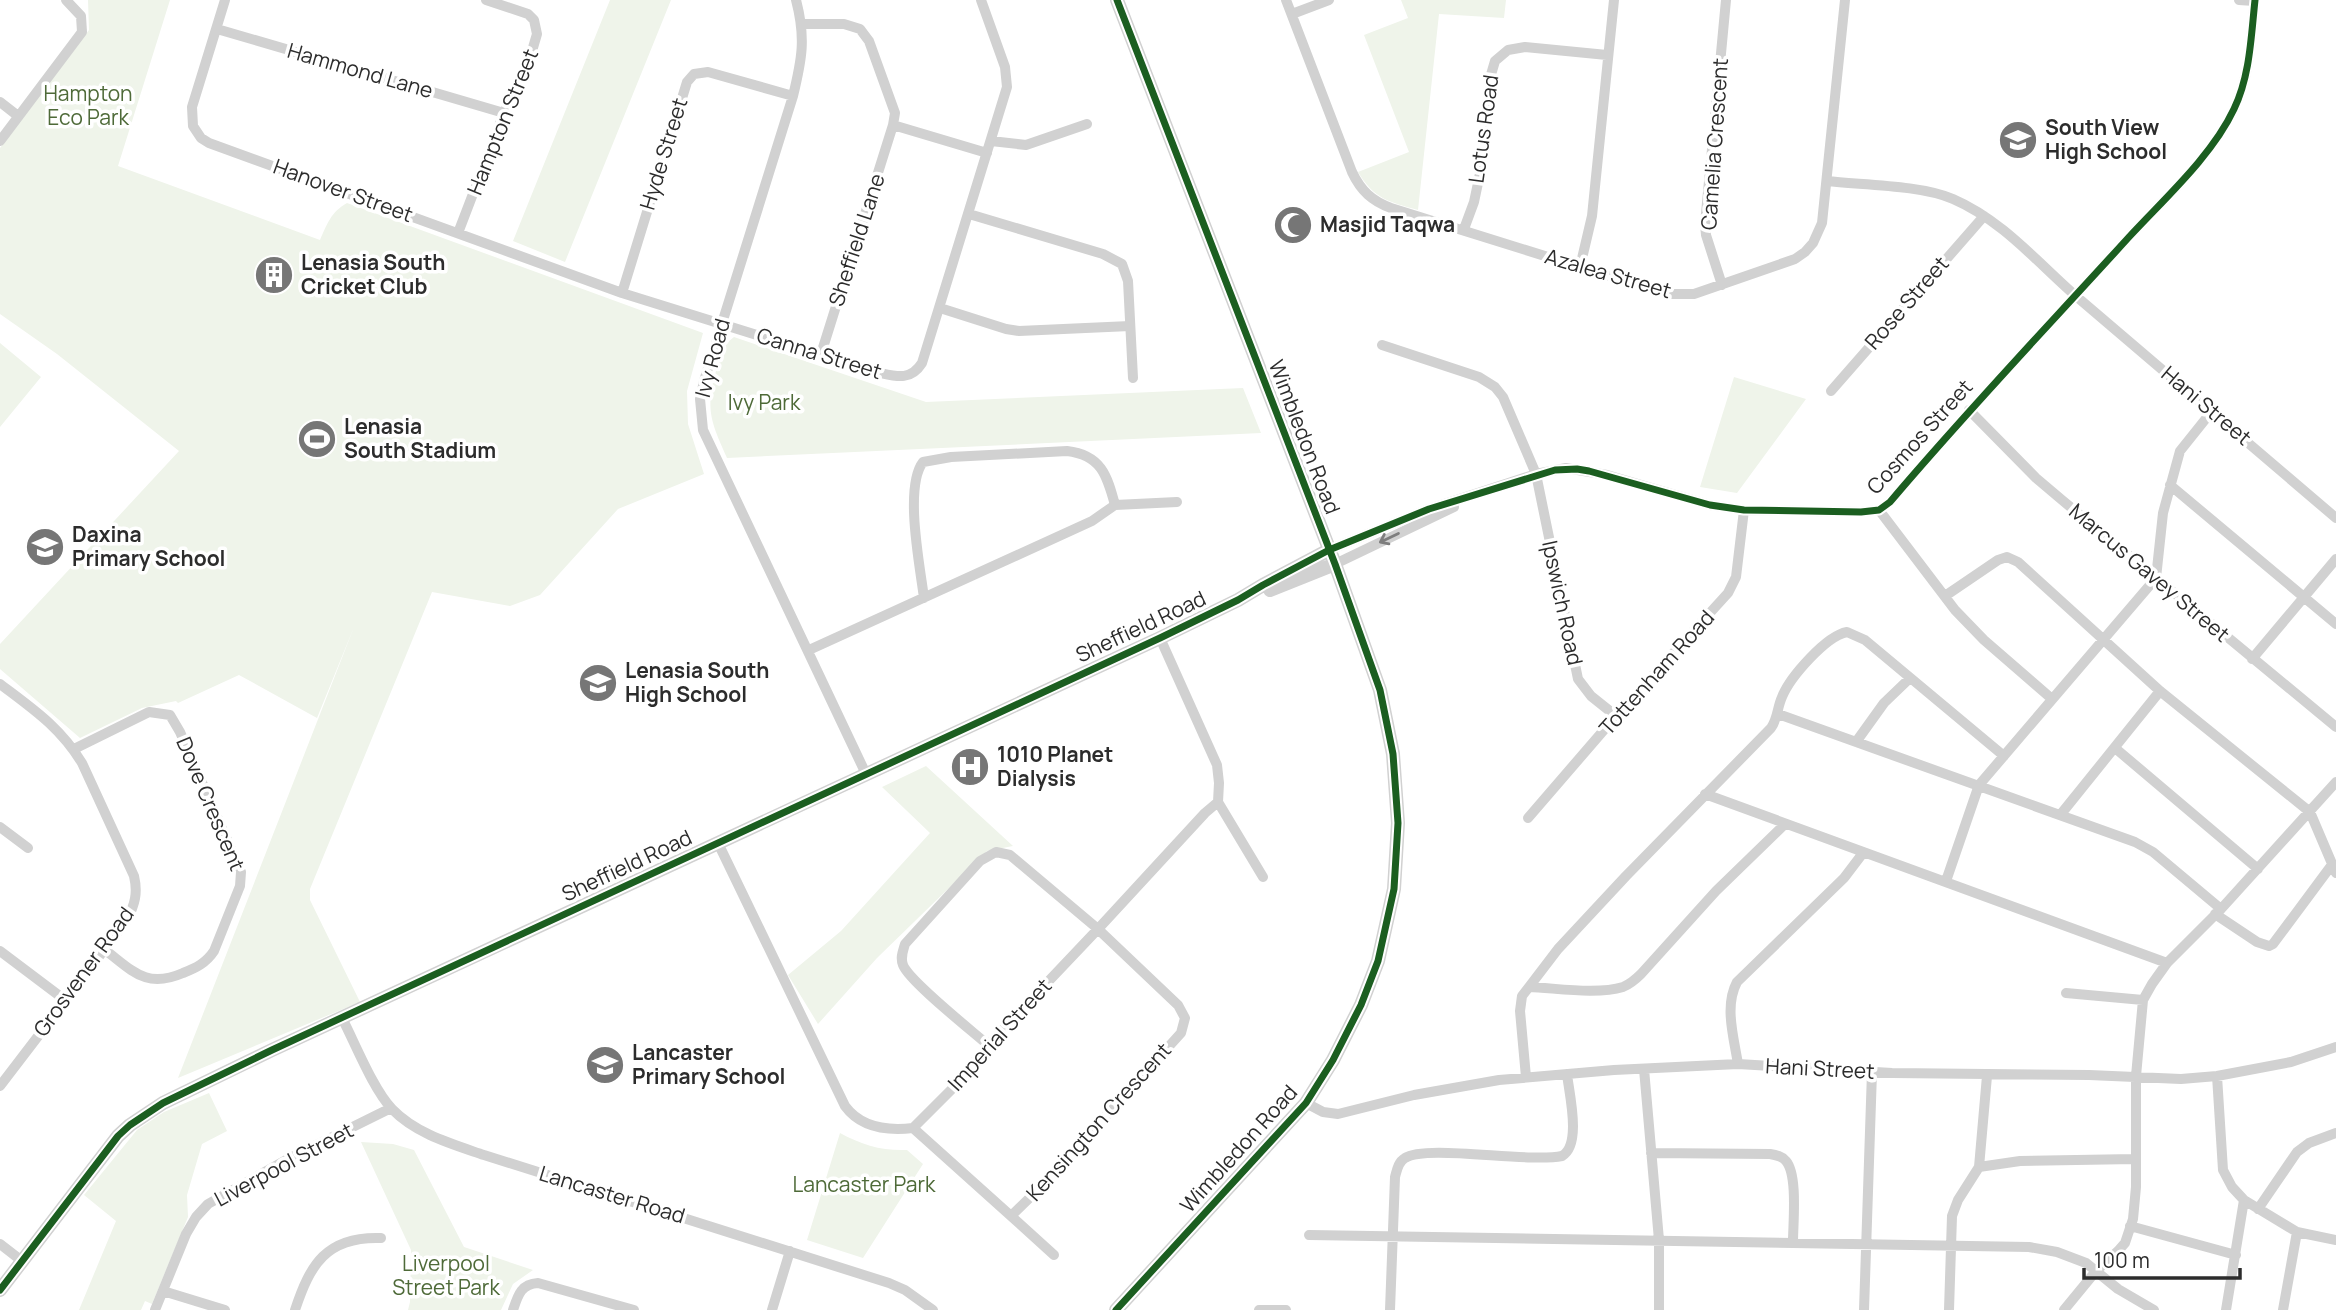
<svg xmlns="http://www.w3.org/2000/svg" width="2336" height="1310" viewBox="0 0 2336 1310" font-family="Manrope,sans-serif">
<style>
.green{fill:#eff4ea}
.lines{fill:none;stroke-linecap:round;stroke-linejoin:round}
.minor{stroke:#d1d1d1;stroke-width:10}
.tertiary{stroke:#d1d1d1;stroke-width:14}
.cycleway-casing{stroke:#fff;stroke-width:11}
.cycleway{stroke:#1b5e20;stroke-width:7}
.oneway{stroke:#7e7e7e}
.labels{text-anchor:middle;stroke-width:7;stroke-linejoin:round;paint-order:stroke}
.street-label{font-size:21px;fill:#2c2c2c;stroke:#fff}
.park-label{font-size:21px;fill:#4e6a38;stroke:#fff}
.poi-label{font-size:21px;font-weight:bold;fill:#2c2c2c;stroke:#fff;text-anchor:start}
</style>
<rect width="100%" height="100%" fill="#fff"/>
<path class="green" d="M88,0H170L118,166L320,240C327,224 331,212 347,203L703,333L687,391L688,424L704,474L618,509L540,595L510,606L432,592L310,889V900L360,1002L178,1078L354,627L317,718L239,675L178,703L176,701L142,708L80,738L0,669V644L179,451L57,354L0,314V148L89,30Z
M610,0H671L565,262L513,241Z
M1401,0H1506L1504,18L1439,14L1418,210C1389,202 1374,199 1358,172L1409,152L1364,35L1408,18Z
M734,337L926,402L1243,388L1261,433L727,458C709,418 705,407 718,364C722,352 723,345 734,337Z
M0,343L41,377L0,427Z
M1734,377L1806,399L1737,493L1700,487Z
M926,766L1013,846L987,851L877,958L818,1024L788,975L841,931L930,833L882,787Z
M209,1093L227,1131L202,1144L187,1195L188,1217L152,1304L145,1301L141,1310H79L116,1221L84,1195L137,1130L164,1112Z
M840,1133C862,1145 882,1151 907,1150L923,1164L863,1258L807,1240Z
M361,1142L393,1144L414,1150L464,1247L533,1270L513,1284L501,1310H408L410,1302L411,1250Z"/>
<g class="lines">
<path class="minor" d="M225,0L192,107L193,126L201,138L209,143L622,293L876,372C895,376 910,382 922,363L1007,87L1005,67L981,0
M796,0C806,38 802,59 793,96L704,381L700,399L703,430L866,774
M1286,0L1352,172C1361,191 1372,201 1391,208L1657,291L1671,294H1694L1795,259L1805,252L1813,243L1822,223L1845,0
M2239,0L2254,1
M1292,14L1329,0
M802,24H844L860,29L869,41L895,113L893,125L821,354
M217,29L504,113
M0,102L18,116
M893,125L987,153
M0,141L82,32L81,16L66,0
M991,141L1026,145L1087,124
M1827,181C1862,185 1922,185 1953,199C2002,220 2038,263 2077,297C2163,371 2250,444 2336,518
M969,214L1103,254L1122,264L1128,281L1133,378
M1464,229L1474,202L1482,164L1490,78L1495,61L1508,50L1525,47L1607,55
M458,233L504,113L532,51L537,34L534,20L528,14L486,0
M1580,267L1592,216L1614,0
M1722,285L1706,235L1705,224L1726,0
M622,293L687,82L694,74L708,72L793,96
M940,308L1006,329L1019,331L1130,326
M1382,345L1479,377L1495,387L1503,397L1536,474L1578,679L1591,696L1616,716
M1831,391L1984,216
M1969,410L2036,478L2062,500L2336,727
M2170,485L2336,624
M1115,505L1177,502
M1879,510L1955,610L1984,640L2052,699
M1329,550L1429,509L1536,474L1566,468L1607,475L1710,505L1744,510L1861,512L1879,510L1890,502C1967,411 2049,325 2129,237C2164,199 2212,156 2234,109C2250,76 2251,37 2255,0
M1335,564L1454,507
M1945,596L1998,560L2007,557L2018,562L2160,691L2310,812L2336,873
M809,650L1092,521L1115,505C1107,475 1101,455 1067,451L951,457L923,462C904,487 920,566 924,598
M2252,659L2336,559
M0,684C33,709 60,727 82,763L134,876C138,893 135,904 127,920L0,1086
M1778,714L2135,842L2153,852L2221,909
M1856,742L1884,703L1909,679
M2115,748L2258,869
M74,749L149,712L170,715L180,732L241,872L240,886L214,951C206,963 196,968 183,973C146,989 133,971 105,950
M1705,794L2167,963
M1218,802L1263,877
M2061,814L2160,691
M1528,818L1616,716L1728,593L1736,577L1744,510
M0,827L28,848
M718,843L845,1106C861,1128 887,1131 913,1128L958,1083L988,1045L1098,929L1205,813L1218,802L1219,783L1217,765L1160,638
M1946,881L1979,785L2156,578L2163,513L2180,451L2212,411
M2215,914L2257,942L2269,946L2273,944L2331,866
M0,951L65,1000
M1529,987C1556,988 1597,995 1623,987C1630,984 1636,979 1641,974L1716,891L1785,824
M2066,993L2143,1000
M342,1018C355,1043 373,1089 392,1109C416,1134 452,1144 484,1155L889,1283L905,1290L933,1310
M1738,1064C1734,1038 1724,1006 1737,982L1844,878L1863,853
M1644,1069L1659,1240V1310
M2217,1076L2223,1170L2232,1187L2244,1200L2297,1232L2336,1240
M1526,1077L1520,1011L1522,996L1529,987L1558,949L1626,876L1771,728C1778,718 1777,708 1782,697C1790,677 1826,636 1847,632L1865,640L2004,756
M1306,1103L1323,1112L1338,1114L1414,1095L1499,1080L1614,1070L1738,1064L1892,1073L2089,1075L2181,1079L2217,1076L2291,1062L2336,1047
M913,1128L1011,1216L1049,1179L1181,1033L1185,1018L1178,1005L1098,929L1010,855L996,852L980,861L905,944C903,951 900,957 903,965C909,981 971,1030 988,1045
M1651,1153L1770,1154C1776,1155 1782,1156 1786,1161C1798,1175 1793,1223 1793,1242
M1979,1167L2020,1161L2135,1159
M2258,1209L2297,1152L2309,1143L2336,1133
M1011,1216L1054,1255
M2130,1226L2236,1255
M1309,1235L2029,1247L2057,1252L2086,1263L2118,1289L2154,1310
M0,1244L22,1261
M163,1291L225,1310
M155,1310L186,1234L196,1217L208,1204L286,1160L391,1108
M295,1310C310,1265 326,1236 381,1238
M513,1310C518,1295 521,1284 538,1283L634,1310
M772,1310L790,1251
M1259,1310H1286
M1390,1310L1395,1177C1397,1170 1398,1162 1405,1158C1426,1144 1528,1163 1562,1156C1582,1145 1569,1093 1567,1074
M1864,1310L1872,1072
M1949,1310L1952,1216L1958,1200L1979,1167L1987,1076
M2064,1310L2096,1271L2118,1251L2125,1243L2133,1219L2136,1187V1076L2143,1000L2152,984L2167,963L2221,909L2336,782
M2226,1310L2244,1200
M2283,1310L2297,1232"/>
<path class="tertiary" d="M1270,590L1335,564
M0,1290L118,1136L130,1125L163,1103L272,1050L1160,638L1238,600L1263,585L1329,550
M1116,1310L1306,1103L1333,1060L1361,1005L1378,961L1394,889L1398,823L1393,754L1380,690L1335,564L1117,0"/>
<g class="cycleway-casing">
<path id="cycleway" d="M0,1290L118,1136L130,1125L163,1103L272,1050L1160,638L1238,600L1263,585L1329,550L1429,509L1555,470L1577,469L1589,471L1710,505L1744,510L1861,512L1879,510L1890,502C1967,411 2049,325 2129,237C2164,199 2212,156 2234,109C2250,76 2251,37 2255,0
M1116,1310L1306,1103L1333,1060L1361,1005L1378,961L1394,889L1398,823L1393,754L1380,690L1335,564L1117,0"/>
</g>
<use href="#cycleway" class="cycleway"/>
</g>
<defs><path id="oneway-shaft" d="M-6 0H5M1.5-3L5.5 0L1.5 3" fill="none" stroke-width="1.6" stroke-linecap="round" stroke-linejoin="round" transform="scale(1.75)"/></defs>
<use class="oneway" href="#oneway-shaft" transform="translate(1389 538) rotate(154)"/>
<defs>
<g id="school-disc" transform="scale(2.0125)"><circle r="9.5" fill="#767676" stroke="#fff"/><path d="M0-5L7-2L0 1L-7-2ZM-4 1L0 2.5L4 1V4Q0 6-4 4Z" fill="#fff"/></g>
<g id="mosque-disc" transform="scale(2.0125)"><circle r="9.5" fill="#767676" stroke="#fff"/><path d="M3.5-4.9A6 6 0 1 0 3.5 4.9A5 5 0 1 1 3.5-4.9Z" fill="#fff"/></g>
<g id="building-disc" transform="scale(2.0125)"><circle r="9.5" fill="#767676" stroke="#fff"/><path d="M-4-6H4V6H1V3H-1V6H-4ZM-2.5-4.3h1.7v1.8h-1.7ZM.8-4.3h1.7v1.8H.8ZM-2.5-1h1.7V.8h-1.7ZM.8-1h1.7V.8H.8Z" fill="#fff"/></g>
<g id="stadium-disc" transform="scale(2.0125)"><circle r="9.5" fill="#767676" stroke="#fff"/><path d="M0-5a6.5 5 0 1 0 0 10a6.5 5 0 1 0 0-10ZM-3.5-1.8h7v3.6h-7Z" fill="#fff"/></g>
<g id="hospital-disc" transform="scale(2.0125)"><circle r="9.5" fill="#767676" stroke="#fff"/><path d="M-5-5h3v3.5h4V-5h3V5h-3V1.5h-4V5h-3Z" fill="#fff"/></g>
</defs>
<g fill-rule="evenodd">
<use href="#school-disc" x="2018" y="140"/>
<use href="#mosque-disc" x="1293" y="225"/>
<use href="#building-disc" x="274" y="275"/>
<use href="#stadium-disc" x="317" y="439"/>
<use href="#school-disc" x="45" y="547"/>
<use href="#school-disc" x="598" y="683"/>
<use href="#hospital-disc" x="970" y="767"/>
<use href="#school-disc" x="605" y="1065"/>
</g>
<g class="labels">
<g class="street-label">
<text transform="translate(360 71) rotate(16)" y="7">Hammond Lane</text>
<text transform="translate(503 122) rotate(-68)" y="7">Hampton Street</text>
<text transform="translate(1484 129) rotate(-82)" y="7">Lotus Road</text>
<text transform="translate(1715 144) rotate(-86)" y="7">Camelia Crescent</text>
<text transform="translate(664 154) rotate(-73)" y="7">Hyde Street</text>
<text transform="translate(343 191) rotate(20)" y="7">Hanover Street</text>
<text transform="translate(857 240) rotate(-72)" y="7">Sheffield Lane</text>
<text transform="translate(1608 274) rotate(16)" y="7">Azalea Street</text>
<text transform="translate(1907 303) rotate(-49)" y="7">Rose Street</text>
<text transform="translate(819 354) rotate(17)" y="7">Canna Street</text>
<text transform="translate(713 358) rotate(-75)" y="7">Ivy Road</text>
<text transform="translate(2206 406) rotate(40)" y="7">Hani Street</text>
<text transform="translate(1304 437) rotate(69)" y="7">Wimbledon Road</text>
<text transform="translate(1920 437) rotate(-48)" y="7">Cosmos Street</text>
<text transform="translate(2149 573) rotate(40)" y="7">Marcus Gavey Street</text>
<text transform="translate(1562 603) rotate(78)" y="7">Ipswich Road</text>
<text transform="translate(1141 627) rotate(-25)" y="7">Sheffield Road</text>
<text transform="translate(1657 673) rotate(-48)" y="7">Tottenham Road</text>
<text transform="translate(210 804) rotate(67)" y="7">Dove Crescent</text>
<text transform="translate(627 866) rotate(-25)" y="7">Sheffield Road</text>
<text transform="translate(84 972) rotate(-54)" y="7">Grosvener Road</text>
<text transform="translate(1000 1035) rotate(-48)" y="7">Imperial Street</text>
<text transform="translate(1820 1069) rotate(3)" y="7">Hani Street</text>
<text transform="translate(1099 1122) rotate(-48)" y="7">Kensington Crescent</text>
<text transform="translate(1239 1149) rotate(-48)" y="7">Wimbledon Road</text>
<text transform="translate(284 1165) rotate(-28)" y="7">Liverpool Street</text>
<text transform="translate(612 1195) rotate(17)" y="7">Lancaster Road</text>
</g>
<g class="park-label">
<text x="88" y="101">Hampton<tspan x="88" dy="24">Eco Park</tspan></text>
<text x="764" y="410">Ivy Park</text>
<text x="864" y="1192">Lancaster Park</text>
<text x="446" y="1271">Liverpool<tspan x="446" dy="24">Street Park</tspan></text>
</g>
<g class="poi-label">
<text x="2045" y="135">South View<tspan x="2045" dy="24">High School</tspan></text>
<text x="1320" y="232">Masjid Taqwa</text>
<text x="301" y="270">Lenasia South<tspan x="301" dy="24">Cricket Club</tspan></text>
<text x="344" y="434">Lenasia<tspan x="344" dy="24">South Stadium</tspan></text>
<text x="72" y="542">Daxina<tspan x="72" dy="24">Primary School</tspan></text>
<text x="625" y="678">Lenasia South<tspan x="625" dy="24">High School</tspan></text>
<text x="997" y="762">1010 Planet<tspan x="997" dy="24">Dialysis</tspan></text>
<text x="632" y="1060">Lancaster<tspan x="632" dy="24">Primary School</tspan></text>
</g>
</g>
<path d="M2084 1268v10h156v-10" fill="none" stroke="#2c2c2c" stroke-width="3.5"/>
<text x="2094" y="1268" font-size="21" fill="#2c2c2c" stroke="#ffffff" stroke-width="5" paint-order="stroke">100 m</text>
</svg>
